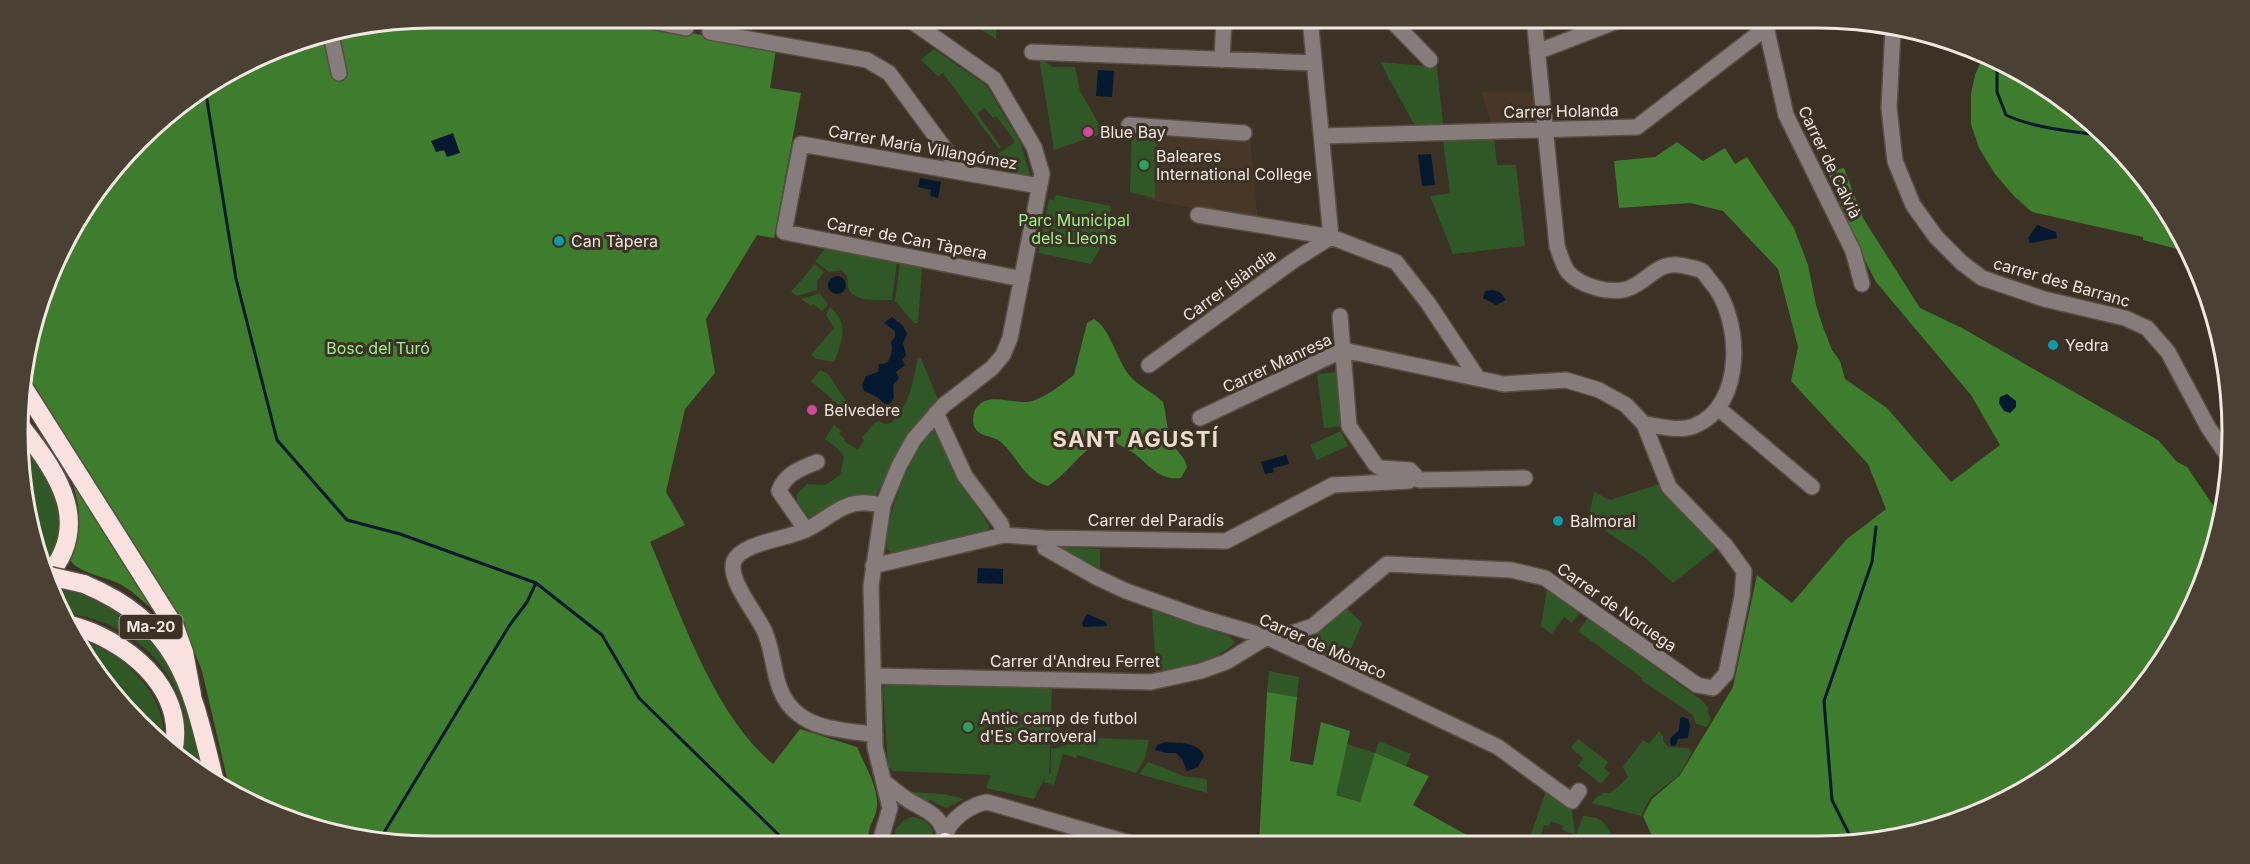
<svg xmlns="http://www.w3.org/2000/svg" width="2250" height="864" viewBox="0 0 2250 864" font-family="Inter,sans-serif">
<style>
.built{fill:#483726}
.green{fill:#305826}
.forest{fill:#3e7c2e}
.water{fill:#04192f}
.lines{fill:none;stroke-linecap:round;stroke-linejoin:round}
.stream{stroke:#04192f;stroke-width:3}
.minor-casing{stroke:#594e43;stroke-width:18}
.highway-casing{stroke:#594e43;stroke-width:21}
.minor{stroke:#867c7b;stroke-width:15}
.highway{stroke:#f9e2e0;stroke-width:18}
.highway-bridge-casing{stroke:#594e43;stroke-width:21;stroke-linecap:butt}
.highway-bridge{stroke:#f9e2e0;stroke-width:18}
.hotel-dot{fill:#d1479c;stroke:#3c3125;stroke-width:2}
.leisure-dot{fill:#2e9e5b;stroke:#3c3125;stroke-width:2}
.culture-dot{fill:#0f9aa8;stroke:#3c3125;stroke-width:2}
.labels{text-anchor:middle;stroke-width:6;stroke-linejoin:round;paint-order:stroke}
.shield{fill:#3c3125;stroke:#bab1a9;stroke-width:1.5}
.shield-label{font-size:15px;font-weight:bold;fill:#f0e8e1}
.street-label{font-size:16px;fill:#f0e8e1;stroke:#3c3125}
.poi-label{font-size:16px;fill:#f0e8e1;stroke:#3c3125;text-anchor:start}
.park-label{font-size:16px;fill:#9ef28a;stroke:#3c3125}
.district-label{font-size:22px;font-weight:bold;letter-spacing:1.5px;fill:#edddcf;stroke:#3c3125}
.rim{fill:none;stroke:#f0e8e1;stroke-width:3}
</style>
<rect width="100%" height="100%" fill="#3c3125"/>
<path class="built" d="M1481,92H1537L1539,120L1491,122Z
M1166,133L1250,138L1258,221L1146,199L1144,196L1130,193L1131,134Z"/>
<path class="green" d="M964,18H997L996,39Z
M934,49L987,86L1021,144L1030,175L1028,178L1017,175L993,157L1014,143V140L996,116L993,118L985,108L977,113L1001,147L999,149L943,73L938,76L921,60Z
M1039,58L1053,67H1075L1080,91L1104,133L1054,150Z
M1380,62L1437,67L1443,124H1414Z
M1132,135L1158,137L1155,198L1130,192Z
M1494,138L1497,165H1516L1525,246L1453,254L1430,196L1450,193L1443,141Z
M1056,195L1111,206L1105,240L1091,264L1038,253L1049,199L1054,200Z
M826,248L897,262L892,300C879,300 851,303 848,286C847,283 848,279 847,276L841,270L829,272L815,261Z
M900,263L922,268L918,323H914L895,301Z
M815,264L824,272L817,281V290L797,296L791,292Z
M820,293L828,305L822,311L813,304L811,306L801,299Z
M830,307C850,324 842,341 834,362L816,359L811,355L834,328L826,315Z
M918,357L921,359L938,399L911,430L876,495L840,500L810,519L797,502V494L807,484L825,485L840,475L844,457L837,448L825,439L834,425L841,431L839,434L845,439L844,441L858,450L864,440L861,437C868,435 870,423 879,421L885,424L891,423C910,405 913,382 918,357Z
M820,370L828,374L852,410L848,413L811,381Z
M1338,372L1344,426L1324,428L1317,374Z
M934,431L960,482L990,527L986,531L892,553L887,549C882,525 914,442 934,431Z
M1341,431L1348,446L1317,460L1310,445Z
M24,441C42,469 67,498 60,534C58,544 52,555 48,564H41L26,513Z
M1663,483L1720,546L1673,583L1643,556L1601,528L1603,524L1589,516L1594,492L1610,500Z
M1058,547L1100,549V570Z
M54,585C64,588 75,590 85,593C171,626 185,696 204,776L179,760C201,710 162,653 118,629C100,620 81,615 61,612L49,589Z
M1547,588L1580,612L1572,623L1564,617L1552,634L1541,626Z
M1345,607L1362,623L1344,665C1335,661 1323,658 1317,652C1301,636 1334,616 1345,607Z
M1152,610L1229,636L1235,642C1217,662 1181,667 1156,671Z
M1588,618L1701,700L1709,708L1707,711L1711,719L1707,727L1696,724L1693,716L1689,712L1641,680L1642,678L1578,631Z
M75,638C121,651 167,691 164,743L88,662Z
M1269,671L1299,677L1297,697L1267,692Z
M887,683L1052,688L1049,775L1051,773V749L1096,738L1149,740L1145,758L1136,773L1077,755L1076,758L1063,754L1054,785L1044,782L1045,777L1034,799L986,788L991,775L893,771L888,766L883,688Z
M1659,731L1663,736V741L1669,747L1688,748L1692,752L1679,775L1650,798L1641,816L1592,803L1598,795L1600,796L1603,793H1609L1617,788L1628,777L1623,767L1643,740L1649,744Z
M1578,739L1608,762L1604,768L1610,773L1601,784L1578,766L1583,758L1571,748Z
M1379,741L1411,754L1406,766L1375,754L1360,802L1335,794L1347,744L1375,753Z
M1148,762L1186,777L1202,778L1207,780V793L1139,774Z
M1546,791L1572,810L1575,835L1562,830L1563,826L1551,821L1549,826L1544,825L1538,843H1528Z
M911,792L943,794L964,799L946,808L930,800L928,802Z
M1583,816C1600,818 1602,818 1611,833L1594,843H1573Z
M911,817C927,818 937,829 932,845H896L895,830L904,820Z"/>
<path class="forest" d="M432,18H613L776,49L770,88L801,93L774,238L757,235L706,319L715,373L685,409L666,492L685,525L650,542C681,614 713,714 773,764L800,729L857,747C864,764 878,786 877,805C877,819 863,830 871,845C780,845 689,845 598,846C477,846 337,858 230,791L202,671L190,640L24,369L40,299L73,225L159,121L225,73L299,40Z
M1984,54L2001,61L2003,65L2019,77H2028L2070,104L2129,159L2177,225L2196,267L2181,250L2143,240V237L2032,212L2014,196L1995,174L1979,148L1971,124V94L1975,75Z
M1677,142L1703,161L1725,148L1735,164L1747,157L1794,228L1808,265L1816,305L1823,327L1832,350L1840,361L1845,379L1887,408L1951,482L2000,445L1971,395L1876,282L1855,241L1828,172L1844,168L1863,218L1920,308L1962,328L2158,440L2177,462L2187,467L2221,517L2218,539L2176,639L2091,743L2001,803L1872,842L1655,843L1643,816L1652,799L1680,775L1733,687L1757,575L1792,603L1847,539L1886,509L1868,464L1791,381L1798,347L1778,269L1723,211L1690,203L1619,208L1614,161L1655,157Z
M1094,319C1110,328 1117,360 1129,375C1138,386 1153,392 1163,402C1167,416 1166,432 1174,446C1180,455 1184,456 1187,467L1181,478C1158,481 1149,464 1132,452C1124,447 1115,443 1108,437C1083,447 1070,472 1048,486C1025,481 1018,458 1002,443C994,435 981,438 975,428C972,423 973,415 975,410C988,388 1016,408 1035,400C1049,395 1062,384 1074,375L1087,323Z
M66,469L155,608L153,610C143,601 133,592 122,585C107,577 78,573 70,560C83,526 82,502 66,469Z
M1267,692L1297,697L1290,761L1313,765L1321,722L1350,731L1336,795L1360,802L1375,753L1429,776L1413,805L1481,843L1259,844Z"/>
<path class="water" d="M1098,70L1114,71L1112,97L1096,96Z
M453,133L460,153L447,157L444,150L436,152L431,141Z
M1431,154L1435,185L1422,186L1418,155Z
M920,178L941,182L938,198L930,196L931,190L918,187Z
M2037,225L2056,232L2057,238L2030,243L2028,238Z
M828 285a9 9 0 1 1 18 0a9 9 0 1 1-18 0Z
M1493,290L1501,293L1506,300L1496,305L1483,298L1485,291Z
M892,317L903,326L907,334L903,343L906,355L902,360L905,365L896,372L899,378L893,385L894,398L889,404H885L877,397L864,391L862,385L866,376L878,372L879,364L887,363C891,357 893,350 891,342L895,337V331L884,323Z
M2007,394L2016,401V407L2010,413L2004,411L1999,403L2000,397Z
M1286,455L1289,464L1273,468L1274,472L1265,474L1261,462Z
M978,568L1003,569V584L977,583Z
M1087,614L1106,622L1107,626L1083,627L1082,623Z
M1682,717L1688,719L1690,726L1688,738L1678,739L1676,745L1672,746L1670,743C1670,735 1675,735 1679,730L1680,719Z
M1166,742C1179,743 1199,742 1204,756L1198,767L1187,771L1182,759L1176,753H1166L1155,750L1157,745Z"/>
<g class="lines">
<path class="stream" d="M1997,59V92L2006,115C2036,129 2072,131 2104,136
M205,88L236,279L277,440L347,520L400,534L536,583L602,635L639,698L789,845
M380,839L509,626L527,602L536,583
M1853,842L1832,800L1824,701L1872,562L1876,527"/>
<g class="minor-casing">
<path id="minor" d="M636,18L686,28
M1310,18L1331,237L1396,262L1428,303L1477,377
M1389,18L1430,60
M1534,18L1557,246C1560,254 1563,266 1568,272C1580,286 1609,294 1627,289C1651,281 1657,257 1689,267C1693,268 1699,269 1702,271C1705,273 1708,279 1711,282C1742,317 1746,406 1694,426C1679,432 1660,426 1644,424
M1764,18L1786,115L1853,251L1862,284
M1893,28L1889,108L1895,161L1913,205L1936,237L1962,263L1982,278L2044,299L2125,318L2147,328L2168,352L2208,427L2231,461
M710,32L867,60L889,73L962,172
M331,35L339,73
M1032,52L1314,63
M1537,52L1625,18
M1222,60L1224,18
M1129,125L1244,133
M1322,136L1637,127L1767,27
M1198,215L1331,237
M1022,279L784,232L801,144L1039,186
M1340,316L1349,426L1375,464L1380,468L1410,470L1419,480L1525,478
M1149,365L1293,261L1331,237
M1718,408L1812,487
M936,413L965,476L1001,524L1004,535
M806,530L779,491C785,474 801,468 817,462
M1044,538L1045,548L1096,577L1126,591L1199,617L1267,637L1498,747L1572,801L1579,791
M873,566L1004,535L1044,538L1226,541L1333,485L1409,481L1415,475
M874,676L1151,682L1201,671L1226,662L1267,637L1289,634L1313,626L1387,564L1511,570L1545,578L1697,685L1713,688L1726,674L1742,596L1744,571L1725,545L1669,487L1644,424L1626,405L1599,390L1566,380L1504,384L1343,350L1200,418
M875,735C849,730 818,731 797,713C771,692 777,658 764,630C756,613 727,579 734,561C742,543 785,539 803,531C819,525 831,512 847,506C859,501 870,503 883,505
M884,782C892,788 900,795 908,800C926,811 945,816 945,841
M945,836C950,819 970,805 987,802L1133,844
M883,845L882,835L890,808L875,747L871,586L883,505L899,466L914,439L944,405L992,368L1003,355L1010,338L1042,174L1034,147L994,79L907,18"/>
</g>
<g class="highway-casing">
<path id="highway" d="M22,385L175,627L184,652L192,695
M23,429C59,475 93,525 46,578
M84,584C182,625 192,689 215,782
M67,624C124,638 188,687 173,753
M945,842V845"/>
</g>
<use href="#minor" class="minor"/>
<use href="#highway" class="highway"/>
<g class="highway-bridge-casing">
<path id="highway-bridge" d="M45,575L84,584"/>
</g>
<use href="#highway-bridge" class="highway-bridge"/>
</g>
<g class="hotel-dot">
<circle cx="1088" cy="132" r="6"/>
<circle cx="812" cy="410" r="6"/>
</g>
<g class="leisure-dot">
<circle cx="1144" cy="165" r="6"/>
<circle cx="968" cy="727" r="6"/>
</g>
<g class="culture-dot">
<circle cx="559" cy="241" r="6"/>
<circle cx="2053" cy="345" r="6"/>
<circle cx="1558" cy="521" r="6"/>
</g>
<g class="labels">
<rect class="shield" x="119.5" y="615" width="63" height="24" rx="4.5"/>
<g class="shield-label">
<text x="151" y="632">Ma-20</text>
</g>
<g class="street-label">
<text transform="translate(1561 111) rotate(-1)" y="6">Carrer Holanda</text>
<text transform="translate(923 147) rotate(10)" y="6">Carrer María Villangómez</text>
<text transform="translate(1830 162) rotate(64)" y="6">Carrer de Calvià</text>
<text transform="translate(907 238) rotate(11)" y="6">Carrer de Can Tàpera</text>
<text transform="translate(2062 282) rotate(16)" y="6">carrer des Barranc</text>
<text transform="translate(1229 285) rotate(-36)" y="6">Carrer Islàndia</text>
<text transform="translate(1277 363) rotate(-25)" y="6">Carrer Manresa</text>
<text x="1156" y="526">Carrer del Paradís</text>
<text transform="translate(1617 607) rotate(35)" y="6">Carrer de Noruega</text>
<text transform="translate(1323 646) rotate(24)" y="6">Carrer de Mònaco</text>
<text x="1075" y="667">Carrer d'Andreu Ferret</text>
</g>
<g class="poi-label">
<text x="1100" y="138">Blue Bay</text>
<text x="1156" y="162">Baleares<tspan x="1156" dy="18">International College</tspan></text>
<text x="571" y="247">Can Tàpera</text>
<text x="2065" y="351">Yedra</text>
<text x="824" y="416">Belvedere</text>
<text x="1570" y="527">Balmoral</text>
<text x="980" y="724">Antic camp de futbol<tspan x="980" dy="18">d'Es Garroveral</tspan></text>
</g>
<g class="park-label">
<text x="1074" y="226">Parc Municipal<tspan x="1074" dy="18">dels Lleons</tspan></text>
<text x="378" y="354">Bosc del Turó</text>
</g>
<g class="district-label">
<text x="1136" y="447">SANT AGUSTÍ</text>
</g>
</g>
<path d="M0 0H2250V864H0ZM432 28H1818A404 404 0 0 1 2222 432V432A404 404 0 0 1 1818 836H432A404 404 0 0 1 28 432V432A404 404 0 0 1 432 28Z" fill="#4a4034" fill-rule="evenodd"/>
<path class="rim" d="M432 28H1818A404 404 0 0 1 2222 432V432A404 404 0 0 1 1818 836H432A404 404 0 0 1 28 432V432A404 404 0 0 1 432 28Z"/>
</svg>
